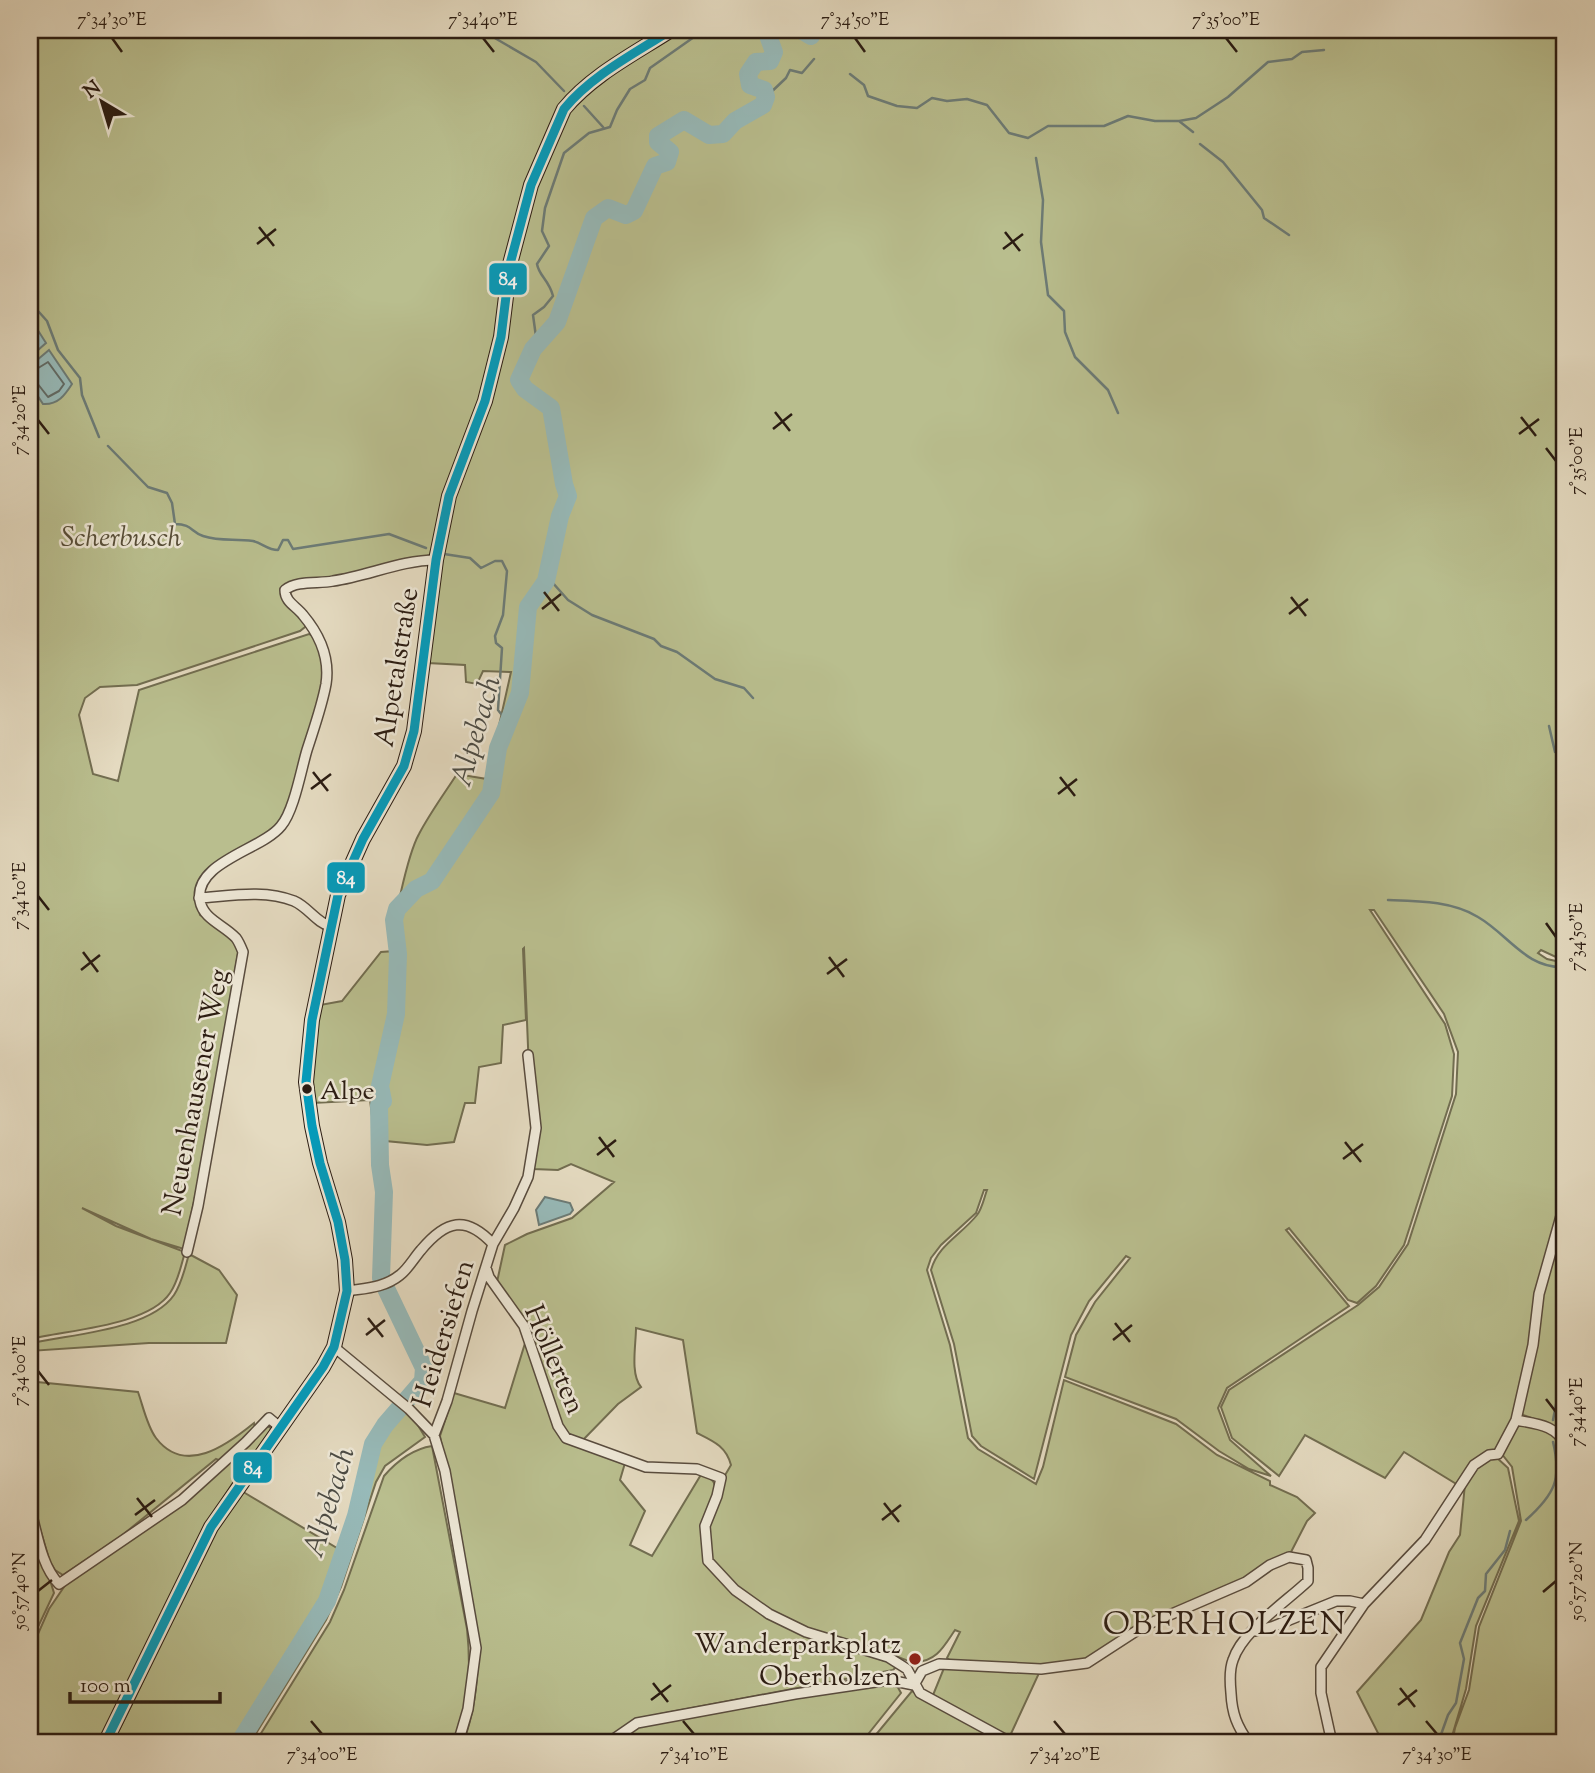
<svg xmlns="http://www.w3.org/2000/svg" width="1595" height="1773" viewBox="0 0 1595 1773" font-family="'Sorts Mill Goudy',serif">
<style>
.green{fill:#b9be8e;stroke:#726d50;stroke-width:2}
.water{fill:#97bab9;stroke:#6c7b76;stroke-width:2}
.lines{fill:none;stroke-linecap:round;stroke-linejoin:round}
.shore{stroke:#616b66;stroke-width:2}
.stream{stroke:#6c7b76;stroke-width:2.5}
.river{stroke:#97bab9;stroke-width:18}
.minor-casing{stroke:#594c3e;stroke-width:12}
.secondary-casing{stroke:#2b1c12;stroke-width:16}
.minor{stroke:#ede7d6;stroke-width:9}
.secondary{stroke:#ede7d6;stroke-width:12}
.bus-1-casing{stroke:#ede7d6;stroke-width:14}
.bus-1{stroke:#049bbb;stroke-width:9}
.ticks{fill:none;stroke:#2b1c12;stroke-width:2.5}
.bus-dot{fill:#2b1c12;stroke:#ede7d6;stroke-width:2.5}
.poi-dot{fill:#8f2418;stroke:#ede7d6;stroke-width:2.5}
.labels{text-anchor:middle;stroke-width:5;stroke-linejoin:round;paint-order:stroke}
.bus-label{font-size:26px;fill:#2b1c12;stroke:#ede7d6;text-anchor:start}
.park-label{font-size:28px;font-style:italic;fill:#564d37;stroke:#ede7d6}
.street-label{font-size:28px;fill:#2b1c12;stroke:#ede7d6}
.poi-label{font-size:28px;fill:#2b1c12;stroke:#ede7d6;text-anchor:end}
.water-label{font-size:30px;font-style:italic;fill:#4b4b44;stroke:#ede7d6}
.quarter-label{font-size:32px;letter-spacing:2px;fill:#2b1c12;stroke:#ede7d6}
.line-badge{stroke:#ede7d6;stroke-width:2.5}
.badge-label{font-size:19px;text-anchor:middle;font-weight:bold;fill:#fff}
.neatline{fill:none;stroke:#2b1c12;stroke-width:2.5}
.ticks-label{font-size:18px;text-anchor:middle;fill:#2b1c12}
</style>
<rect width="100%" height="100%" fill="#e4dac0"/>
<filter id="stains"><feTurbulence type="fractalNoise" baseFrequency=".00286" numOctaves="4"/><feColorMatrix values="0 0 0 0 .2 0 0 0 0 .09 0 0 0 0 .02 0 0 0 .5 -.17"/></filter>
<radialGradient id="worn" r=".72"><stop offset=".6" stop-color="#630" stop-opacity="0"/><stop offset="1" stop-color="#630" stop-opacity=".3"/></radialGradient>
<path class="green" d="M30,30H663L581,83L559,108L527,182L498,336L483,400L431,555L335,578L295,583L286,603L305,622V627L300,631L137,685L100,687L85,698L79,715L93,774L118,781L139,690L309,634L314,636C316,642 321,650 322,656C330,690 294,784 283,821L272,833L221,859L196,898L200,915L224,932L239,948L200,1173L184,1249L151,1239L82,1208L116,1226L185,1252C181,1266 178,1282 170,1293C148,1326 67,1330 31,1339Z
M677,30H1565V958H1558L1541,950L1538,953L1547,959L1565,963V1197L1549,1252L1515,1419L1497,1452L1489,1453L1458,1485L1404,1452L1385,1478L1305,1435L1279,1476L1232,1438L1221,1407L1229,1390L1358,1305L1379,1287L1408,1244L1456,1094L1458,1052L1444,1014L1374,910H1370L1445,1024L1454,1054L1452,1096L1404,1245L1376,1286L1357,1303L1348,1300L1289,1228L1286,1230L1349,1306L1227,1388L1218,1408L1230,1440L1271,1476L1249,1469L1219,1451L1176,1419L1065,1377L1076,1335L1095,1302L1130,1258L1126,1256L1089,1301L1071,1335L1034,1479L981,1446L972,1436L954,1344L931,1270C938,1245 961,1235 977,1215C982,1209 984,1198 987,1190H984L976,1213L941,1245L931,1258L927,1270L950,1345L968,1438L978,1449L1036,1484L1043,1467L1064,1380L1176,1424L1217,1455L1270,1481V1485L1297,1497L1315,1513L1307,1521L1290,1554L1092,1657C1045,1670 998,1663 951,1661L947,1658L960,1632L955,1630C944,1646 937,1661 916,1662C906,1662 896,1655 886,1652C829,1636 766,1622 724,1577C720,1572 713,1566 710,1561C697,1536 717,1487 731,1465C726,1446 713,1441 697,1433L683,1340L636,1328C636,1345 630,1374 641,1387L618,1404L581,1442L567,1436L560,1427L526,1324L497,1282L505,1245L527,1234L572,1218L614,1182L571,1164L558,1170L533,1169L524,948L523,949L526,1020L503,1025L501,1063L479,1067L475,1103H465L454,1142L427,1145L375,1140L370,1100L313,1103V1058L320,1005L342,1001L381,952L394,951C389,932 409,852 419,834C430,813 444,794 457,774L487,779L511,672L483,671L477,684L466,682L465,665L428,663L448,516L477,433L534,186L566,110L585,90Z
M1565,1207V1441L1543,1422L1523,1415L1521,1412L1541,1295Z
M189,1254L219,1270L237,1295L226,1343H149L30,1351L33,1343C72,1334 150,1330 174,1295C182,1283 185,1268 189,1254Z
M526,1340L558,1432L625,1463L620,1480L645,1511L630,1545L652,1556L702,1473C706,1476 712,1478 714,1483C719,1495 704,1512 702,1523C700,1532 703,1557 708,1565C726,1590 778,1625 807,1636C836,1647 865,1653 894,1664L895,1668L893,1670L660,1714L636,1720L601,1743H463C474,1714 478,1682 478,1651L440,1436L454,1393L505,1408Z
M30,1378L37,1382L138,1392C143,1406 147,1426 156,1438C185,1476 227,1445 254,1423L255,1429L221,1461L216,1459L120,1537L63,1575L55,1570L50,1562L30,1495Z
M396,1404L413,1417L425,1437L385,1466L376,1482L341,1587L326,1620L250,1743H112C158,1660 186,1569 240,1490L342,1551L374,1450L392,1409Z
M1518,1422C1543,1428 1554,1428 1565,1452V1743H1452L1455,1728L1469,1690L1479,1627L1521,1521L1512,1467L1501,1453Z
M267,1426L271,1428L270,1432L234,1481L212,1516L102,1743H30V1652L49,1609L66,1584L172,1511Z
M432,1446L467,1629C471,1667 470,1708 454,1743H255L330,1622L344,1590L384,1476C397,1461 413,1449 432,1446Z
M1496,1457L1508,1468L1519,1521L1476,1626L1466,1689L1450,1743H1380L1378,1733L1357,1692L1421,1620L1449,1552L1460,1535L1465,1484L1477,1467L1490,1458Z
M30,1516L54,1593L30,1644Z
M944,1668L1040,1671L1009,1738L933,1695Z
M887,1683L896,1684L901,1693L861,1743H614L640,1725Z
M912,1691L1008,1743H869Z"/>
<path class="water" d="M30,321H32L46,343L30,357Z
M49,350L72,384C65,395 58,405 43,404L30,384V366Z
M545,1197L570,1203L573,1210L570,1214L539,1225L536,1210Z"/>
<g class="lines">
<path class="shore" d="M30,371L35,370L48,362L64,384L59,391L48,397L37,383L30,381"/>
<path class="stream" d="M481,30L536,62L564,91
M850,74L864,85L868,96L897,106L917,108L932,98L947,101L967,99L987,105L1009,133L1028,138L1048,126H1104L1128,116L1155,121H1179L1196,118L1228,97L1268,62L1292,59L1302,52L1324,50
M766,97L786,78L790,70L802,73L814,59
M584,106L603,127
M1179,121L1193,132
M1200,144L1223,162L1262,210L1264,218L1289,235
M1036,158L1043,200L1041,242L1048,295L1064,311L1065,332L1075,357L1108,390L1118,413
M30,302L47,321L58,350L80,378L82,395L99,437
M537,344L533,315L544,307L553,296C549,280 539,276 537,264L549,246L542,231L545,208L564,153L589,133L610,127L617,110L630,89L645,80L650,68L704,30
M108,446L148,487L167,493L172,503L175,524C192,524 191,532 203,536C221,542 235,538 253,541C262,543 268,550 278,550L283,540H288L293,549L389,534L426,548
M444,554L470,558L481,568L495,561H502L507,571L503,615L495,636L496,643L502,648L498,710L508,723
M546,581L552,582L568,600L592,615L654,639L661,646L677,652L715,679L744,688L753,698
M1549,726L1555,752L1565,758
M1388,900C1418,901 1452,901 1478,917C1509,935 1526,969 1565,967
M1553,1420L1559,1389L1565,1379
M1526,1520C1555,1494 1562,1479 1553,1442
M1438,1743L1448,1715L1456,1703L1464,1659L1460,1643L1478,1598L1485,1591L1486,1574L1505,1550L1510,1531"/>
<path class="river" d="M801,30L811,36L814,30
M239,1743L327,1601L356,1516L373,1444L385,1425L423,1381L424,1368L381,1278L384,1192L380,1165L379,1105L383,1101L380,1086L396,1014L398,954L394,920L397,909L416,889L432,881L491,793L498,748L520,693L528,607L546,581L560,516L568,496L564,484L551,408L525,389L519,380L533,349L557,322L594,218L608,208L626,215L634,211L655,166L667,162L670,152L658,142V136L684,120L709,135L723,134L735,121L763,105L766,97L764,90L750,85L748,74L756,62L770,61L774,52L766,30"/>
<g class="minor-casing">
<path id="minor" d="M199,898C229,896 264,889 294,901C308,907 317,923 330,926
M187,1252L198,1206L243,952C241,947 239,942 236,938C224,925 203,919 200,901C193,862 262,850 281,826C294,811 301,770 307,750C314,728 322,706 326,684C330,658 319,634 303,615C296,606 285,602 285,590C297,580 319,584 333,581C368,576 401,560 436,560
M486,1268L489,1277L524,1326L558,1426L566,1438L646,1467L697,1469L721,1478L717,1496L705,1526L708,1561L735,1590L769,1614L806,1632L888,1657L907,1669L920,1693L1012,1743
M347,1291C366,1288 384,1288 400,1275C408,1269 414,1258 421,1250C446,1220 466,1215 493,1244
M334,1347L409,1409L434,1435L445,1471L476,1648L468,1709L458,1743
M1516,1420C1536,1424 1557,1425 1565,1445
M434,1435L447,1401L472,1311L493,1244L514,1208L528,1177L536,1128L528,1055
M30,1508C37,1532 41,1566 59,1584L182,1500L246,1442L269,1418L281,1428
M1255,1631L1272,1627L1336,1601H1350L1364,1604
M914,1685L922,1671L939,1664L1041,1669L1087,1663L1144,1626L1246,1582L1270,1565L1289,1557L1306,1560L1308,1568V1581C1286,1602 1242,1631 1233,1660C1229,1670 1230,1683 1231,1693C1232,1714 1237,1726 1249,1743
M608,1743L637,1723L795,1694L889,1680L914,1685
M1332,1743L1321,1693V1667L1364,1604L1425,1540L1474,1465L1489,1455L1498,1454L1516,1420L1533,1345L1539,1294L1565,1202"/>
</g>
<g class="secondary-casing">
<path id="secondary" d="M105,1743L211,1527L323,1367L334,1347L347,1291L345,1260L338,1222L320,1163L312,1126L306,1082L312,1020L338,895L363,839L404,766L414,731L436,560L449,496L485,401L501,337L510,264L531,185L564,109C592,75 634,54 671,30"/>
</g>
<use href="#minor" class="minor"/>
<use href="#secondary" class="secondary"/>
<g class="bus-1-casing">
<path id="bus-1" d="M105,1743L211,1527L323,1367L334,1347L347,1291L345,1260L338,1222L320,1163L312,1126L306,1082L312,1020L338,895L363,839L404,766L414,731L436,560L449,496L485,401L501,337L510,264L531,185L564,109C592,75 634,54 671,30"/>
</g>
<use href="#bus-1" class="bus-1"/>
</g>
<path class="ticks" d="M112,38L122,52M483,38L494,52M855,38L865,52M1226,38L1237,52M259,227L274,246M1005,232L1020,251M257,244L276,229M1003,249L1023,234M775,412L790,431M1521,417L1536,436M38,420L49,434M773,429L792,414M1519,434L1539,419M1546,448L1556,461M544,592L559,611M1291,597L1306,616M542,609L561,594M1289,614L1308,599M313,772L328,791M1060,777L1075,796M311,789L331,774M1058,794L1077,779M38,896L49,910M1546,923L1556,937M83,952L98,972M829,957L844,977M81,970L100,955M827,974L847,959M599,1137L614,1157M1345,1142L1361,1162M597,1155L616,1140M1343,1159L1363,1144M368,1318L383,1337M1115,1323L1130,1342M366,1335L385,1320M1113,1340L1132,1325M38,1371L49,1385M1546,1399L1556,1412M137,1498L152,1517M884,1503L899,1522M135,1515L155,1500M882,1520L901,1505M38,1591L52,1580M1543,1592L1556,1581M653,1683L668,1702M1400,1688L1415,1707M651,1700L671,1685M1398,1705L1417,1690M311,1721L322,1734M683,1721L694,1734M1054,1721L1065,1734M1426,1721L1437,1734"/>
<circle class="bus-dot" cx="307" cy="1089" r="6"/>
<circle class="poi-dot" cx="915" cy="1659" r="7"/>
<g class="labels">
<g class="bus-label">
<text x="320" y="1099">Alpe</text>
</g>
<g class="park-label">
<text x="121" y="546">Scherbusch</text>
</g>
<g class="street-label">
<text transform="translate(395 667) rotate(-81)" y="10">Alpetalstraße</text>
<text transform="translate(194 1092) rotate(-79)" y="10">Neuenhausener Weg</text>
<text transform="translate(442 1333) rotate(-73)" y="10">Heidersiefen</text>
<text transform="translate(556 1359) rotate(67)" y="10">Höllerten</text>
</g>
<g class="poi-label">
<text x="901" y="1653">Wanderparkplatz<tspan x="901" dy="32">Oberholzen</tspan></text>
</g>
<g class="water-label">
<text transform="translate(475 731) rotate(-74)" y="10">Alpebach</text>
<text transform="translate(328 1502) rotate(-73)" y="10">Alpebach</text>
</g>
<g class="quarter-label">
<text x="1225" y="1634">OBERHOLZEN</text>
</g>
</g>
<g class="line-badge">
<rect x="488" y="262" width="40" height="34" rx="7" fill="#049bbb"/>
<rect x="326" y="861" width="40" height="33" rx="7" fill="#049bbb"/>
<rect x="232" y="1451" width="41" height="33" rx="7" fill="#049bbb"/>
</g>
<g class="badge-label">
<text x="508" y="285">84</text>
<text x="346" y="884">84</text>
<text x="253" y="1474">84</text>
</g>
<rect width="1595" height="1773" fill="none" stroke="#e4dac0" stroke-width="77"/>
<g transform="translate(102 102) rotate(322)" stroke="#ede7d6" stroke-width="5" paint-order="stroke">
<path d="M0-5L12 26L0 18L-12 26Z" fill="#2b1c12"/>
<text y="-10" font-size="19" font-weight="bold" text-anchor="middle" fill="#2b1c12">N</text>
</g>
<path d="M70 1692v10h150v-10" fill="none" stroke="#2b1c12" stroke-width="3.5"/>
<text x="80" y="1692" font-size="21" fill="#2b1c12" stroke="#ede7d6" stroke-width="5" paint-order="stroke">100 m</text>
<rect x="38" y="38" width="1518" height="1696" class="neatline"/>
<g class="ticks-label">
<text x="112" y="25">7°34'30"E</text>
<text x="483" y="25">7°34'40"E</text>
<text x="855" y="25">7°34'50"E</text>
<text x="1226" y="25">7°35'00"E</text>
<text transform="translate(19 420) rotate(-90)" y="6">7°34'20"E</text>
<text transform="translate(1576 461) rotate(-90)" y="6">7°35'00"E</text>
<text transform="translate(19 896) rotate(-90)" y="6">7°34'10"E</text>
<text transform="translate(1576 937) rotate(-90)" y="6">7°34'50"E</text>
<text transform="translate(19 1371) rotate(-90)" y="6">7°34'00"E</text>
<text transform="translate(1576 1412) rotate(-90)" y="6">7°34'40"E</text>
<text transform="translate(1576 1581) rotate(-90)" y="6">50°57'20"N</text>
<text transform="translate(19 1591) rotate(-90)" y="6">50°57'40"N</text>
<text x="322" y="1760">7°34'00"E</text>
<text x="694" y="1760">7°34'10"E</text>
<text x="1065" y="1760">7°34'20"E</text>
<text x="1437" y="1760">7°34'30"E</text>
</g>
<rect width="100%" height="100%" filter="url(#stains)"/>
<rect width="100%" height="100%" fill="url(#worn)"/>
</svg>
